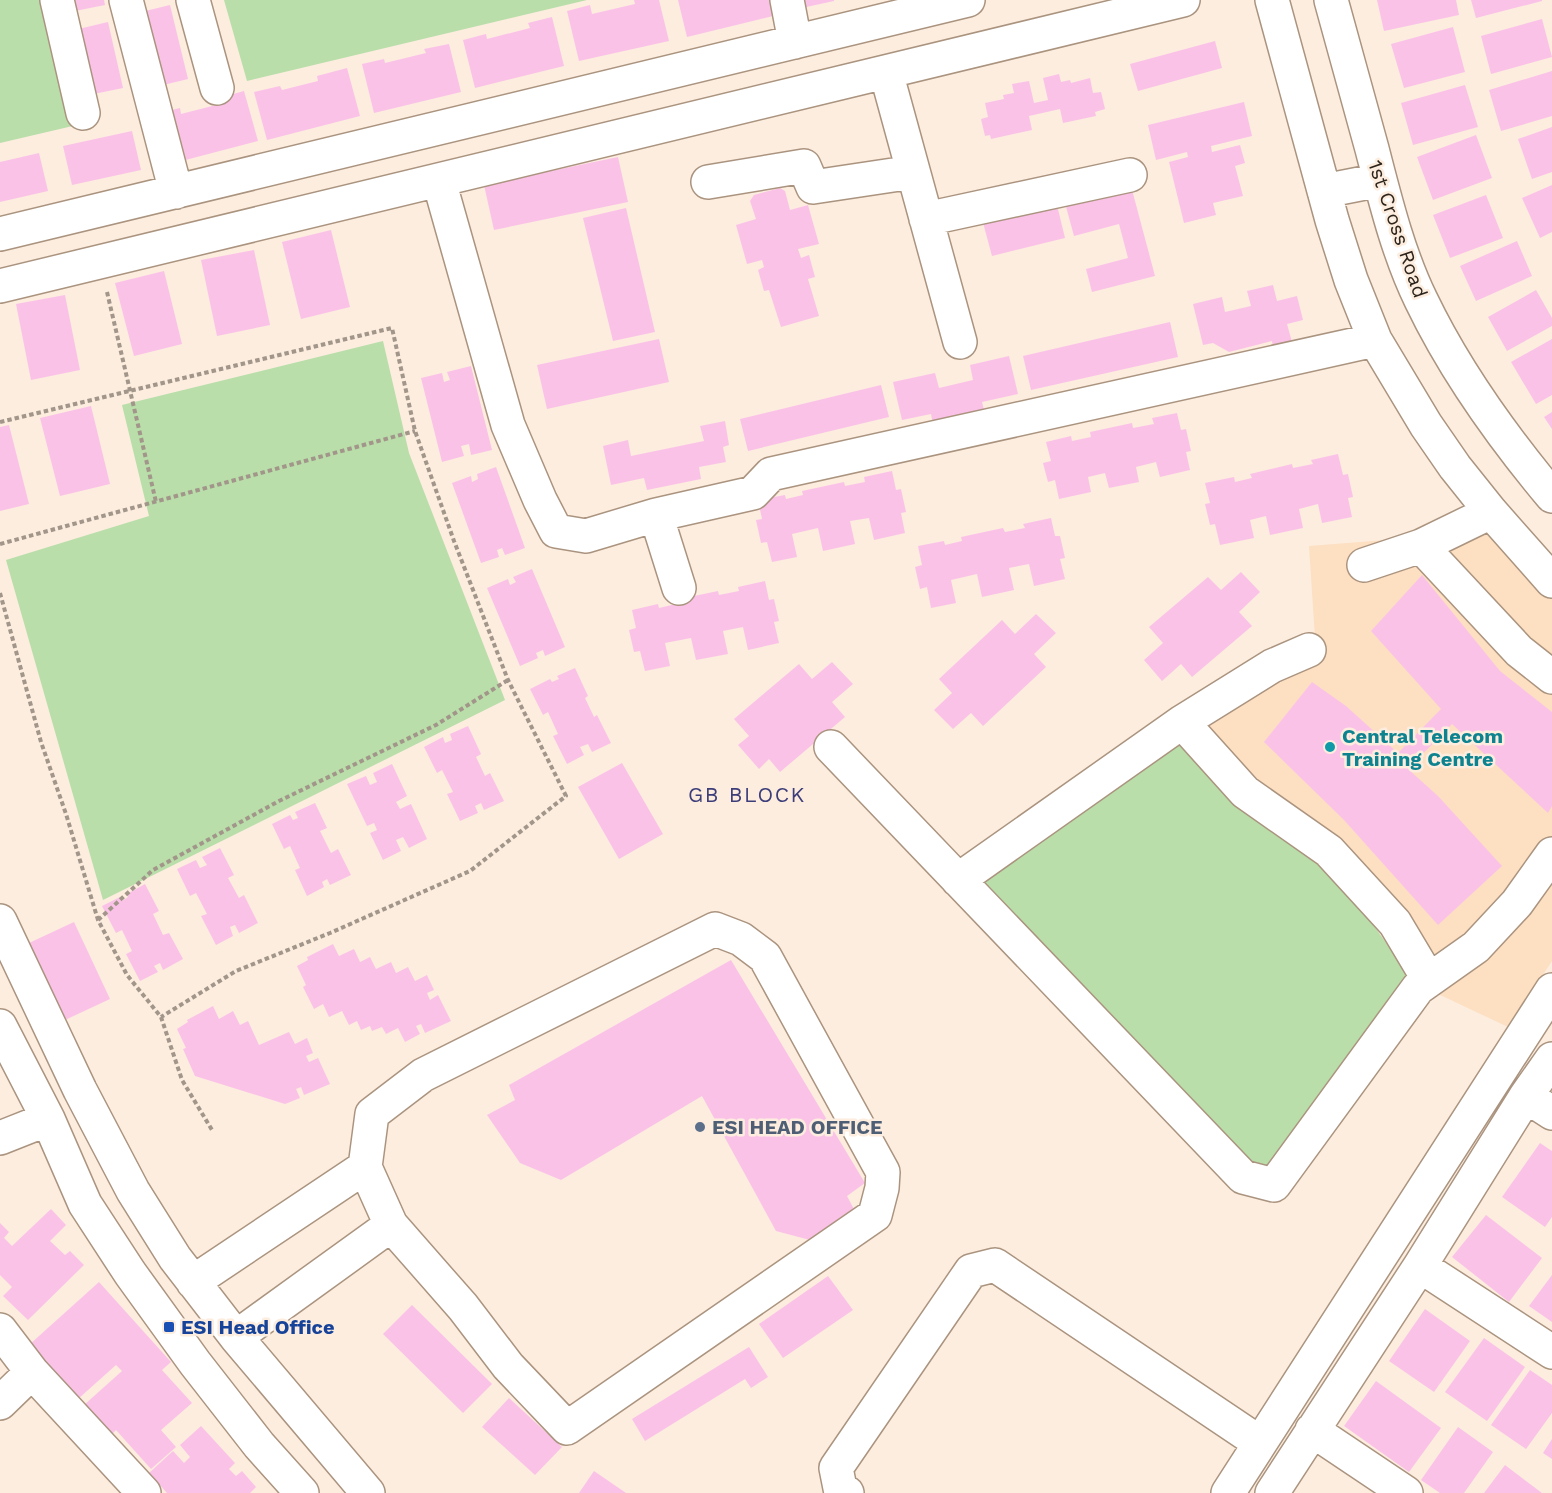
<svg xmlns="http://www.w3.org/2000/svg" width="1552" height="1493" viewBox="0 0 1552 1493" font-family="'Work Sans',sans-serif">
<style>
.built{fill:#fddfc2}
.green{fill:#b9deaa}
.building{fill:#fbc2e8}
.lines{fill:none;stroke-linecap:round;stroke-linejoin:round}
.minor-casing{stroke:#ab947f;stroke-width:36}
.path{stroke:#a2968a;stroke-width:4;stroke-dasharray:4.5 3;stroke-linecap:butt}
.minor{stroke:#fff;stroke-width:33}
.culture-dot{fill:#0f9aa8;stroke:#fceddf;stroke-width:2}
.service-dot{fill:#5c6f8a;stroke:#fceddf;stroke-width:2}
.transit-dot{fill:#1a4fb4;stroke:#fceddf;stroke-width:2}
.labels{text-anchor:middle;stroke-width:5;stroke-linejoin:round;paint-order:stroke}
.street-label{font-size:20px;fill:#2d241b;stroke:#fceddf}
.culture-label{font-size:20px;font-weight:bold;fill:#0d838f;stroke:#fceddf;text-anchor:start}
.service-label{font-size:20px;font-weight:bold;fill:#4e5e75;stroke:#fceddf;text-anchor:start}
.transit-label{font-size:20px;font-weight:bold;fill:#164399;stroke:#fceddf;text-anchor:start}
.neighbourhood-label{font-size:21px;letter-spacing:1.5px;fill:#3c3d79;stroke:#fceddf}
</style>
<rect width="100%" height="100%" fill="#fceddf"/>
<path class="built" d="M1488,532L1552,592V961L1508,1027L1436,993L1254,792L1207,726L1316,653L1309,546Z"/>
<path class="green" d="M0,0H49L77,125L0,143Z
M224,0H587L247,81Z
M383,341L409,453L505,700L103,900L6,560L149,516L122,405Z
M1182,734L1326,859L1412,979L1274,1172L1251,1167L978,882Z"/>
<path class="building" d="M62,0H104L105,5L65,13Z
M634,0H659L669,41L579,61L567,11L590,5L592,14L635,4Z
M678,0H769L773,16L687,37Z
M795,0H834V1L797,9Z
M1377,0H1456L1459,15L1384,31Z
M1471,0H1542V1L1476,18Z
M170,5L188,79L151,88L133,14Z
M552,17L564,66L475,88L463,40L486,34L487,39L530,28L528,23Z
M1542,19L1552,57L1491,74L1481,36Z
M108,22L123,88L84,96L70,31Z
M1453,27L1465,72L1404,88L1391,44Z
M1215,41L1222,68L1138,91L1130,64Z
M449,44L461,92L374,113L362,64L384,59L385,63L426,53L424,49Z
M347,68L360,116L267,140L254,92L280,86L282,90L318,81L317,76Z
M1552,71V116L1501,131L1489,90Z
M1059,74L1061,82L1070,80L1071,83L1090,78L1093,93L1101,92L1105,109L1095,112L1096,116L1063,123L1060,109L1029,116L1032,130L991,139L990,135L985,136L981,119L988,117L985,103L1004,99L1003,95L1014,93L1012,84L1029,81L1034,103L1048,100L1043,78Z
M1465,85L1478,127L1413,145L1401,103Z
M244,91L258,141L174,163L160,113L180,108L181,114L220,104L219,98Z
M1244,102L1252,136L1211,146L1212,152L1240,145L1245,163L1235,166L1243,196L1213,203L1216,215L1184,223L1169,162L1188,157L1187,152L1156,160L1148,125Z
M1552,127V172L1532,179L1518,139Z
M132,131L141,170L72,185L63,146Z
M1476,135L1492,178L1433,200L1417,157Z
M39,153L48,191L0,202V162Z
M618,157L628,202L494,230L484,185Z
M1552,185V232L1540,238L1522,198Z
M1131,186L1155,276L1092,292L1086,269L1128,258L1119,224L1074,236L1065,203Z
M780,188L785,191L790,210L808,205L819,244L798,249L801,258L809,255L815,277L808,279L819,316L781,327L769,290L764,291L758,270L764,267L762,260L747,264L736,225L756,219L750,201L754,195Z
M1486,195L1503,238L1450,258L1433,215Z
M1056,201L1065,238L992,256L982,219Z
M626,208L655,332L613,341L583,218Z
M331,230L350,307L301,319L282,242Z
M1517,241L1532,276L1476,301L1460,266Z
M254,250L270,325L217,336L201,260Z
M164,271L182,344L134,356L115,283Z
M1273,285L1277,301L1297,296L1303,320L1287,324L1294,349L1274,354L1272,341L1229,352L1213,343L1203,345L1193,304L1222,297L1225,312L1251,306L1247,291Z
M1536,290L1552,318V326L1507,351L1488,317Z
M65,295L80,370L31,380L16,304Z
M1170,322L1178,357L1031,390L1023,356Z
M659,339L669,382L547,409L537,365Z
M1552,339V395L1536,404L1511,362Z
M1009,356L1018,394L982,402L986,418L934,429L931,414L902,420L893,382L935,373L939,388L973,380L970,365Z
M471,366L492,450L471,455L469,444L461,446L464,456L442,462L421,378L442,373L444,382L450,380L447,372Z
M881,385L889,417L748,451L740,419Z
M91,406L110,484L60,496L40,418Z
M1552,412V429L1544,417Z
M1177,413L1181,430L1186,429L1191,451L1186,452L1190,470L1160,477L1156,462L1136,467L1139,482L1109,488L1105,473L1088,477L1091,492L1059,499L1055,480L1048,482L1043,463L1051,461L1046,442L1071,436L1072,441L1091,437L1090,432L1132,423L1133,428L1154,424L1152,418Z
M725,421L729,445L723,447L726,462L699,467L701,479L647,490L644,478L611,485L603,446L628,440L631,456L704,441L700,426Z
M9,425L29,504L0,511V427Z
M1338,454L1343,475L1348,474L1353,497L1348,498L1352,517L1322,523L1318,504L1299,509L1303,528L1270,535L1266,516L1250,520L1254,538L1220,545L1215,524L1210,525L1205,504L1210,503L1205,483L1234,477L1235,482L1252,478L1250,474L1292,464L1293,468L1313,464L1311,460Z
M496,467L525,548L505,555L502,548L497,550L499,557L481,563L452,483L471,476L472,482L478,479L477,474Z
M892,471L896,490L901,489L906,512L901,513L905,533L874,540L869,518L850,521L855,544L823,551L818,528L792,534L797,557L772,562L767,542L761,543L756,520L762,519L758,500L785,495L786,499L803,495L802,491L844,482L845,486L865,482L864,477Z
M1051,518L1055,536H1060L1065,558L1060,559L1065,579L1034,586L1029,564L1009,568L1014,590L982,597L977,574L951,580L956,603L931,608L927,587L920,589L915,567L922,565L918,546L944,541L945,545L962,541L961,537L1003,528L1005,532L1025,528L1023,524Z
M532,569L565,647L545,656L543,650L536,653L538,658L520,666L487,588L508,579L510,585L516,582L513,577Z
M1241,572L1260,592L1239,612L1252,626L1192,677L1181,664L1162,681L1144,660L1163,643L1149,627L1208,577L1221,590Z
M1422,575L1500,671L1552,712V806L1548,813L1452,724L1408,769L1438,796L1502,866L1438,925L1344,820L1264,742L1312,682L1346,706L1398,753L1441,709L1371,631Z
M765,581L769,600L774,599L779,621L774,622L779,643L748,650L743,627L723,631L728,654L696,660L691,638L665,643L670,666L645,671L640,651L634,652L629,630L636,628L632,610L658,604L659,608L676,604L675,600L718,591L719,595L739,591L738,587Z
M1036,614L1056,633L1034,654L1046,667L983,726L971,713L953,729L934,710L952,693L939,679L1002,620L1015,634Z
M832,662L853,684L832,702L845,717L780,772L769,759L759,769L738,745L749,736L734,719L799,664L812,679Z
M575,668L588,696L585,698L594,717L597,715L611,743L592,752L588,744L580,747L584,755L567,764L553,736L558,734L548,712L543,715L530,689L550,679L552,682L559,679L557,676Z
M468,726L481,754L476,757L485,776L490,773L504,801L484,810L481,803L475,806L478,813L460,821L447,794L453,792L442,770L437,773L424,747L443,737L445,743L452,740L450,734Z
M622,763L663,834L619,859L578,787Z
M392,764L407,796L396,802L400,809L411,804L427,839L409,848L403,837L396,840L401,851L383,860L370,833L377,830L374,823L367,826L347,784L366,776L370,785L377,782L373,773Z
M315,803L327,828L320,831L331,853L338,849L351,875L330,885L327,879L322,882L324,887L307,896L295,870L300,868L290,846L284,849L272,824L290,815L293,820L298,818L295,812Z
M220,848L234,875L228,878L239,898L244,895L258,923L239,933L235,925L230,927L233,936L216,945L201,916L207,914L196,893L190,896L177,869L196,860L200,868L207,865L202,857Z
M145,884L159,911L153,914L163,935L169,933L183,959L163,970L160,963L154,966L158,972L140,981L126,954L132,951L122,930L116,933L102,906L120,897L122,901L128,897L127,894Z
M74,922L110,999L65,1020L29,943Z
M333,944L339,956L354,949L360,962L370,957L376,969L391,962L396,973L408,967L415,981L427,975L434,990L427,993L430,1000L438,995L451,1021L425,1033L421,1024L416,1026L420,1034L405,1042L398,1028L386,1034L382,1027L372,1031L370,1026L361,1030L357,1021L349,1025L342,1011L329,1017L323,1004L314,1009L303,987L306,985L297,966L308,960L307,957Z
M731,960L865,1183L847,1196L856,1213L810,1240L776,1231L702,1096L561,1180L520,1163L487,1115L515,1100L509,1085Z
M213,1006L219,1019L233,1011L240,1025L248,1021L259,1045L289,1032L295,1044L307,1038L313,1053L306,1056L309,1062L318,1058L330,1084L304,1095L301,1087L296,1089L300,1098L285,1104L195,1076L183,1049L186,1048L177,1029L188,1022L187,1020Z
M1540,1143L1552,1151V1217L1545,1227L1502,1197Z
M51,1209L66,1225L50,1241L65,1255L70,1251L84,1265L28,1320L3,1296L12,1287L0,1275V1223L9,1232L4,1238L12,1246Z
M1486,1215L1542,1258L1509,1302L1452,1257Z
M1552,1275V1322L1529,1306Z
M828,1276L853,1310L783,1358L759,1324Z
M99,1282L171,1362L162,1370L192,1403L161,1430L176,1447L151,1469L116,1430L111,1435L84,1405L122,1371L116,1365L78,1399L29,1345Z
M412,1305L492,1384L463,1413L383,1334Z
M1425,1309L1470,1341L1434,1392L1389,1361Z
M1484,1338L1525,1367L1487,1421L1445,1392Z
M749,1347L768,1377L751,1388L745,1379L645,1441L632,1419Z
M1530,1370L1552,1385V1413L1526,1449L1491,1425Z
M1376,1381L1441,1428L1409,1472L1344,1426Z
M509,1398L562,1447L535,1475L482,1427Z
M201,1426L235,1463L229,1469L236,1476L242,1471L256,1487L250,1493H167L149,1473L173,1451L184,1463L190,1457L180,1445Z
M1458,1427L1493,1452L1464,1493H1440L1421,1480Z
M1552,1439V1459L1543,1453Z
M1505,1465L1542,1493H1484Z
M594,1471L626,1493H579Z"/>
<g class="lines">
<g class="minor-casing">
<path id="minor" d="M57,0L83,113
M126,0L176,192
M193,0L217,88
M787,0L795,42
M1272,0L1332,220L1351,280L1375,340L1426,425L1455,467L1491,512L1552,581
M1331,0C1345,50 1358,99 1372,149C1385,199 1398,253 1421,300C1455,371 1501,435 1552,496
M886,72L960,342
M439,181L508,425L540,500L556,531L586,536L656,515
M708,182L804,166L813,187L913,172
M1324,191L1380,180
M926,219L1130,175
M0,234L968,0
M0,286L1183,0
M1421,546L1519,651L1552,677
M1364,565L1421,546L1491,512
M679,588L656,515L753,493L771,474L1375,340
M1182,722L1245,792L1329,851L1395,923L1429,980
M831,747L1243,1177L1274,1185L1418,988L1476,947L1517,903L1552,854
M958,880L1182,722L1272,666L1309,650
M0,921L80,1090L133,1191L175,1258L236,1337L368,1493
M715,929L741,939L765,957L883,1172L882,1188L875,1215L567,1428L508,1366L463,1307L391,1225L365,1167L372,1114L423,1075Z
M0,1026L48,1119L85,1204L130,1273L195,1363L259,1445L302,1493
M1526,1096L1552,1113
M0,1138L48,1119
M1420,1266L1552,1352
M193,1282L365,1167
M0,1330L32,1372
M236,1337L391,1225
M0,1403L32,1372L144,1493
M1312,1430L1406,1493
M847,1493L840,1488L836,1468L971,1271L995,1265L1260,1443
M1228,1493L1552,990
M1272,1493L1420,1266L1526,1096L1552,1059"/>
</g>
<path class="path" d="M107,292L156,502
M0,422L392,328L415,431L454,541L508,680L566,796L470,871L330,933L236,971L161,1017
M0,544L415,431
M0,593L41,742L66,814L98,920L127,975L161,1017L182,1080L212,1130
M98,920L153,870L279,801L436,725L508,680"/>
<use href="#minor" class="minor"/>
</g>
<circle class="culture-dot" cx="1330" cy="747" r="6"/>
<circle class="service-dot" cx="700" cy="1127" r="6"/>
<rect class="transit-dot" x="163" y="1321" width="12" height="12" rx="3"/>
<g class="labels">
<g class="street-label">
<text transform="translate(1398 229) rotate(71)" y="7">1st Cross Road</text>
</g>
<g class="culture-label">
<text x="1342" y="743">Central Telecom<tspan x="1342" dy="23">Training Centre</tspan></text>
</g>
<g class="service-label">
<text x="712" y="1134">ESI HEAD OFFICE</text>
</g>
<g class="transit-label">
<text x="181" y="1334">ESI Head Office</text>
</g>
<g class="neighbourhood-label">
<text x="747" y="802">GB BLOCK</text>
</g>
</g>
</svg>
